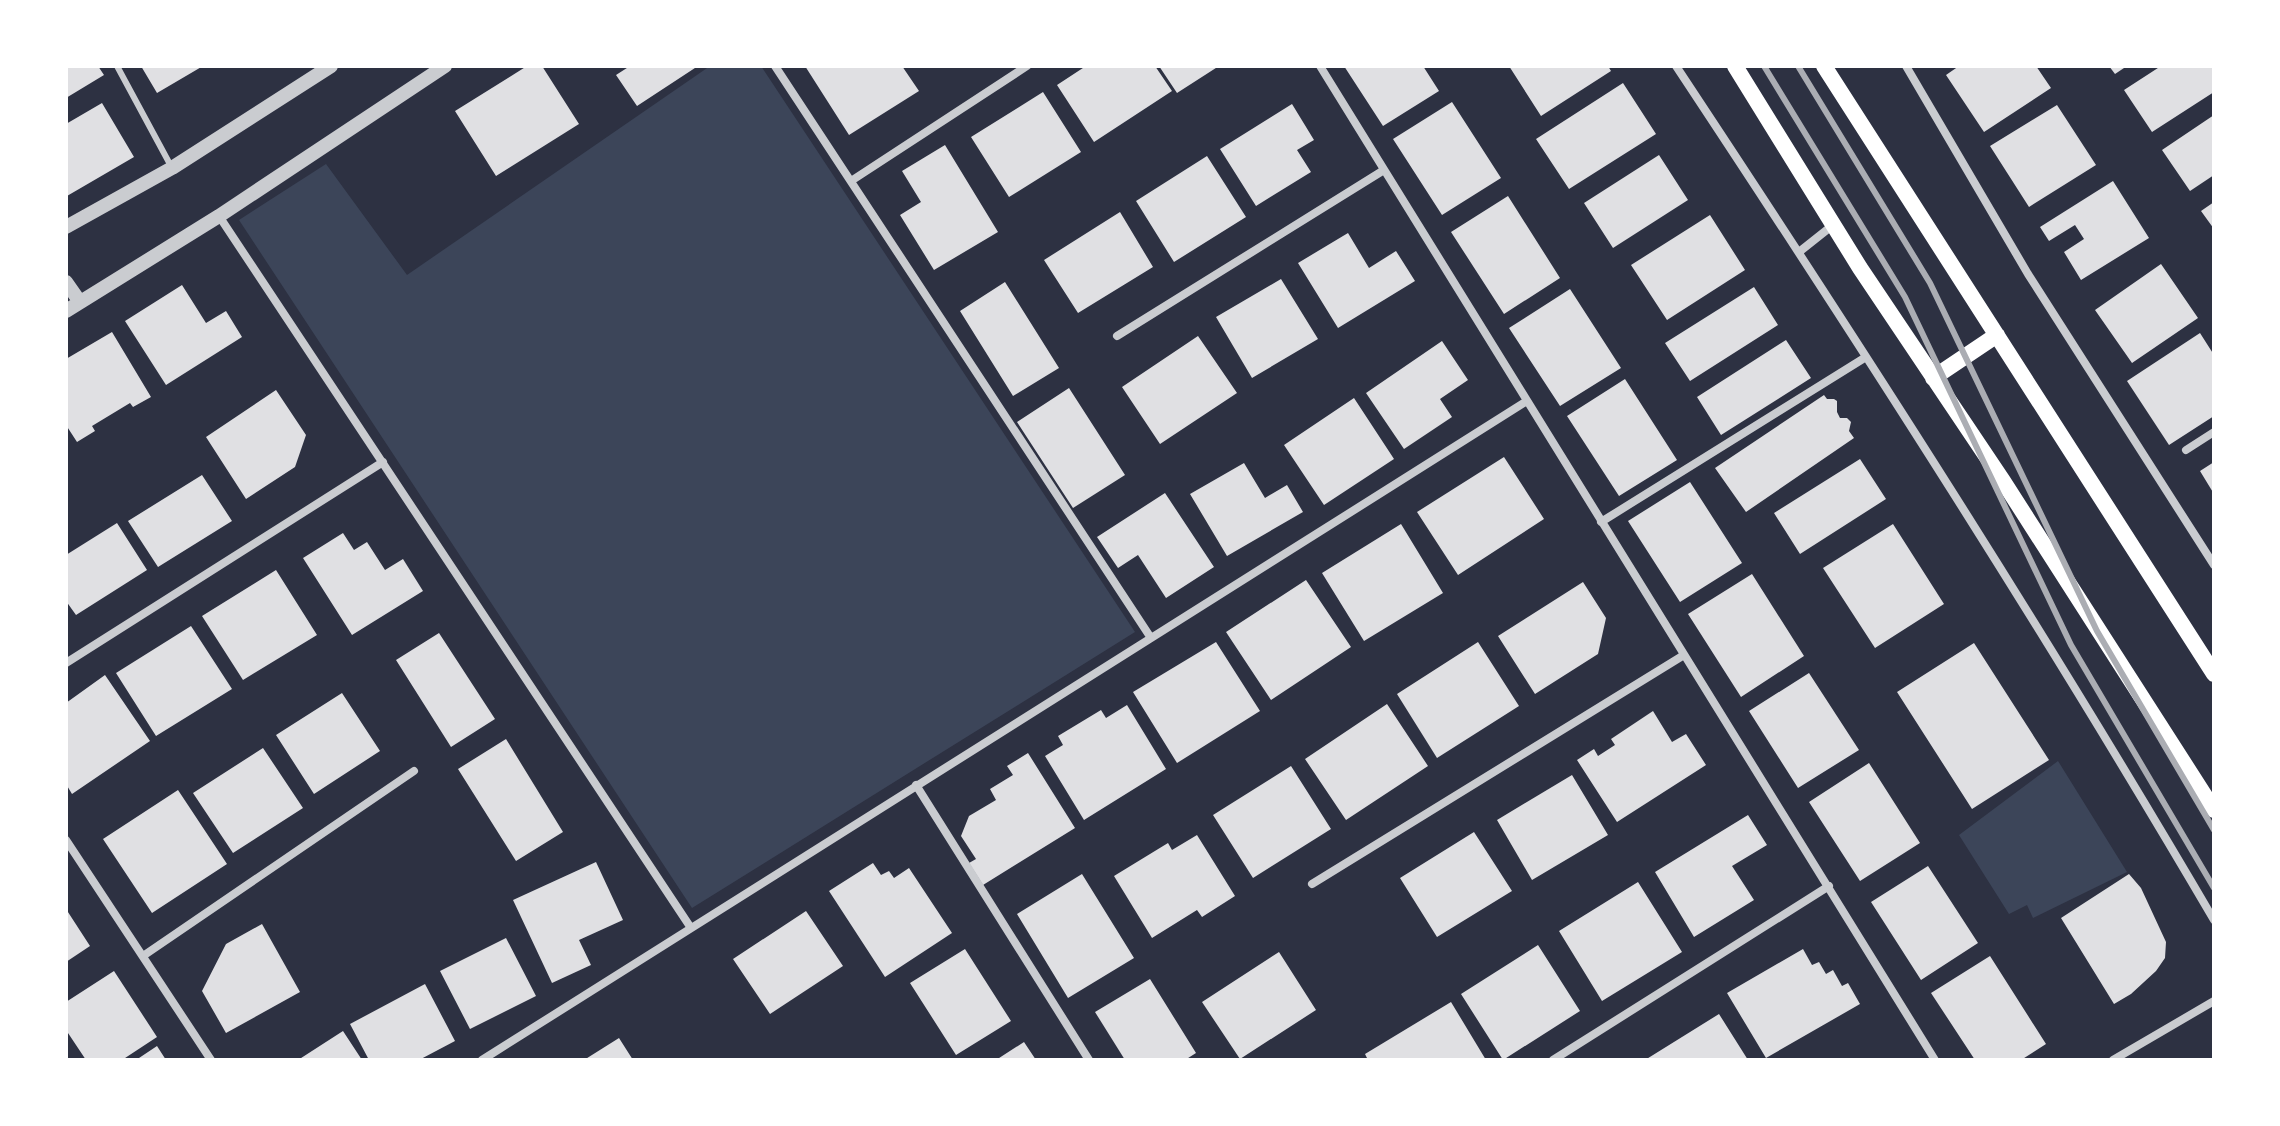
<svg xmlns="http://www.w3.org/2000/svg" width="2280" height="1126" viewBox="0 0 2280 1126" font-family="Figtree,sans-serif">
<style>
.green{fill:#3c4559}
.building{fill:#e0e0e3}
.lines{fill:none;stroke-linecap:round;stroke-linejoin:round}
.service{stroke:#caccd0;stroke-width:6}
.minor{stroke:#caccd0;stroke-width:8}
.tertiary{stroke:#caccd0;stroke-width:14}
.secondary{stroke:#fff;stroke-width:16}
.rail{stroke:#abadb3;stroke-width:6}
</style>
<rect width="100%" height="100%" fill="#2d3142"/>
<path class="green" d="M710,66H761L1135,632L692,908L239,220L326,164L407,275Z
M2058,761L2127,872L2033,918L2027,905L2009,914L1959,835Z"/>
<path class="building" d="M66,66H98L104,75L66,98Z
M141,66H203L157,93Z
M527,66H542L579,124L496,176L455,111Z
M630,66H698L637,106L616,75Z
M805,66H902L919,91L849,135Z
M1086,66H1155L1172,91L1094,142L1057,85Z
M1159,66H1219L1177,93Z
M1344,66H1423L1439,91L1383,126Z
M1509,66H1608L1611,71L1541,116Z
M1959,66H2036L2051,88L1984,132L1946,75Z
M2109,66H2127L2115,74Z
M2161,66H2214V92L2152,132L2124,90Z
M1623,83L1656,134L1569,189L1536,139Z
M1043,92L1081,152L1009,197L971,137Z
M1452,102L1501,178L1442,215L1393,139Z
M102,103L134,157L67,196L66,124Z
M1292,104L1314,140L1297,150L1311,172L1256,206L1220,149Z
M2057,105L2096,165L2029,207L1990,146Z
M2214,115V175L2190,191L2162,150Z
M945,145L998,232L934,270L900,215L921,202L902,171Z
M1659,155L1688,200L1613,248L1584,203Z
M1207,156L1246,217L1174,262L1136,201Z
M2113,181L2149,238L2081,280L2064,252L2084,239L2075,225L2049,241L2040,227Z
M1508,196L1560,278L1504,314L1451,232Z
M2214,202V229L2201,211Z
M1120,212L1153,267L1078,313L1044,260Z
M1710,215L1745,270L1667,320L1631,265Z
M1348,233L1369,268L1396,251L1415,281L1338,328L1298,263Z
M2161,264L2198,318L2132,363L2095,310Z
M1281,279L1318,339L1252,378L1216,317Z
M1005,282L1059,368L1013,396L960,311Z
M182,285L206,323L226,311L242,337L166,385L125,321Z
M1754,287L1778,325L1690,381L1665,343Z
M1570,289L1621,368L1560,406L1509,328Z
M112,332L151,397L133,407L130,403L92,426L95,431L77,442L66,425V359Z
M2200,333L2214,355V416L2169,445L2127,381Z
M1198,336L1237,393L1160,444L1122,387Z
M1786,340L1811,378L1721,435L1697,397Z
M1442,341L1468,380L1440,399L1452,417L1404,449L1366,393Z
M1625,379L1677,460L1619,496L1567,416Z
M1069,388L1125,475L1073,508L1017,422Z
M276,390L306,435L295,467L246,499L206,437Z
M1824,395L1827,399H1834L1837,401V412L1840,418H1847L1851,422L1849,431L1854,438L1746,512L1715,468Z
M1354,398L1394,459L1324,505L1284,445Z
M1504,457L1544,519L1458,575L1417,512Z
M1860,459L1886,499L1800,554L1774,513Z
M2214,462V494L2200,471Z
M1244,463L1265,498L1287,485L1303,512L1227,556L1190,494Z
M202,475L232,521L158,567L128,521Z
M1690,482L1742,563L1680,602L1628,521Z
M1165,493L1214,567L1166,598L1138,555L1118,568L1097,537Z
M117,523L147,570L76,615L66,601V555Z
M1401,524L1443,593L1364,641L1322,573Z
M1893,524L1944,604L1875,648L1823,568Z
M343,533L354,550L367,542L385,570L403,559L423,591L352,635L303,558Z
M276,570L317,635L243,680L202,616Z
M1752,574L1804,656L1741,697L1688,614Z
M1306,580L1351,647L1271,700L1226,632Z
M1583,582L1606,618L1598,654L1535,694L1498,636Z
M191,626L232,689L156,736L116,673Z
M439,633L495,719L451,747L396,660Z
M1216,642L1260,711L1177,763L1133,692Z
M1478,642L1519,706L1437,758L1397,694Z
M1974,643L2049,760L1972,809L1897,692Z
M1809,673L1859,750L1798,788L1749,711Z
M105,675L150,741L72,794L66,784V703Z
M342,693L380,751L314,794L276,735Z
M1387,704L1428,766L1346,820L1305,759Z
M1127,705L1166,769L1084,820L1045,756L1063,745L1058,736L1101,710L1106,718Z
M1653,711L1672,742L1686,734L1706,765L1617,822L1577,760L1594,749L1598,756L1615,745L1611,739Z
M506,739L563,832L516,861L458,769Z
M263,748L303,808L233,853L193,793Z
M1028,753L1075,828L983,885L969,863L976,859L961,836L969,816L996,800L990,789L1013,775L1007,766Z
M1869,763L1920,843L1860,881L1809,802Z
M1291,766L1331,829L1253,878L1213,815Z
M1572,775L1608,835L1532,880L1497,820Z
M178,790L227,864L152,913L103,839Z
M1748,815L1767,845L1732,866L1754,900L1694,937L1655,872Z
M1474,832L1512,891L1437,937L1400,878Z
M1197,835L1235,896L1202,917L1197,910L1152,938L1114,876L1168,843L1172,850Z
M596,862L623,920L579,940L591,965L552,983L513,900Z
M873,863L881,875L889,871L894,878L909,868L952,933L885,977L829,891Z
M1928,866L1978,943L1921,980L1871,902Z
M1082,874L1134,958L1068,998L1017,914Z
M2129,874L2141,888L2166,942L2165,958L2156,971L2131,994L2114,1004L2061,918Z
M1638,882L1682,952L1602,1001L1559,931Z
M66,909L90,946L66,962Z
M806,911L843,966L770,1014L733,959Z
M262,924L300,992L226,1033L202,991L226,944Z
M506,938L536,996L470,1029L440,971Z
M1538,945L1580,1011L1503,1060L1461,994Z
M965,949L1011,1021L956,1055L910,983Z
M1803,949L1812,965L1819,962L1826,974L1833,970L1842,986L1848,983L1860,1004L1766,1058L1727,993Z
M1279,952L1316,1010L1240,1059L1202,1002Z
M1990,956L2046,1044L2021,1060H1975L1931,993Z
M114,971L157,1037L122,1060H86L66,1030V1002Z
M1150,979L1196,1053L1185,1060H1125L1095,1012Z
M425,984L455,1041L419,1060H369L350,1024Z
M1451,1002L1486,1060H1368L1365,1054Z
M1719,1014L1748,1060H1645Z
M343,1031L362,1060H298Z
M619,1038L633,1060H584Z
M1024,1042L1036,1060H996Z
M157,1046L166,1060H136Z"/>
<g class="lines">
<path class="service" d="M117,66L172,168"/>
<path class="minor" d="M775,66L1151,638
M1320,66L1935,1060
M1676,66C1862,347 2044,630 2214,920
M1906,66L2028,274L2214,565
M851,181L1027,66
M219,216L691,928
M1799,252L1833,225
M1117,336L1384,170
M2186,450L2214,432
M1601,522L1866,357
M66,663L383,462
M916,785L1089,1060
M66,840L211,1060
M1312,884L1684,655
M143,956L414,771
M482,1060L1527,401
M1553,1060L1829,886
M2113,1060L2214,1001"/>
<path class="tertiary" d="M66,227L172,168L331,66
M66,282L80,302
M66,311L219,216L445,66"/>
<path class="secondary" d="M1735,66L1860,268L2003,481L2214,810
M1824,66L2214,674
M1933,378L1997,335"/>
<path class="rail" d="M1764,66L1905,297L2071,645L2214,888
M1798,66L1930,283L2097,631L2214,830"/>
</g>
<rect width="2280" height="1126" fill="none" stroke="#ffffff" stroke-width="136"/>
</svg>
